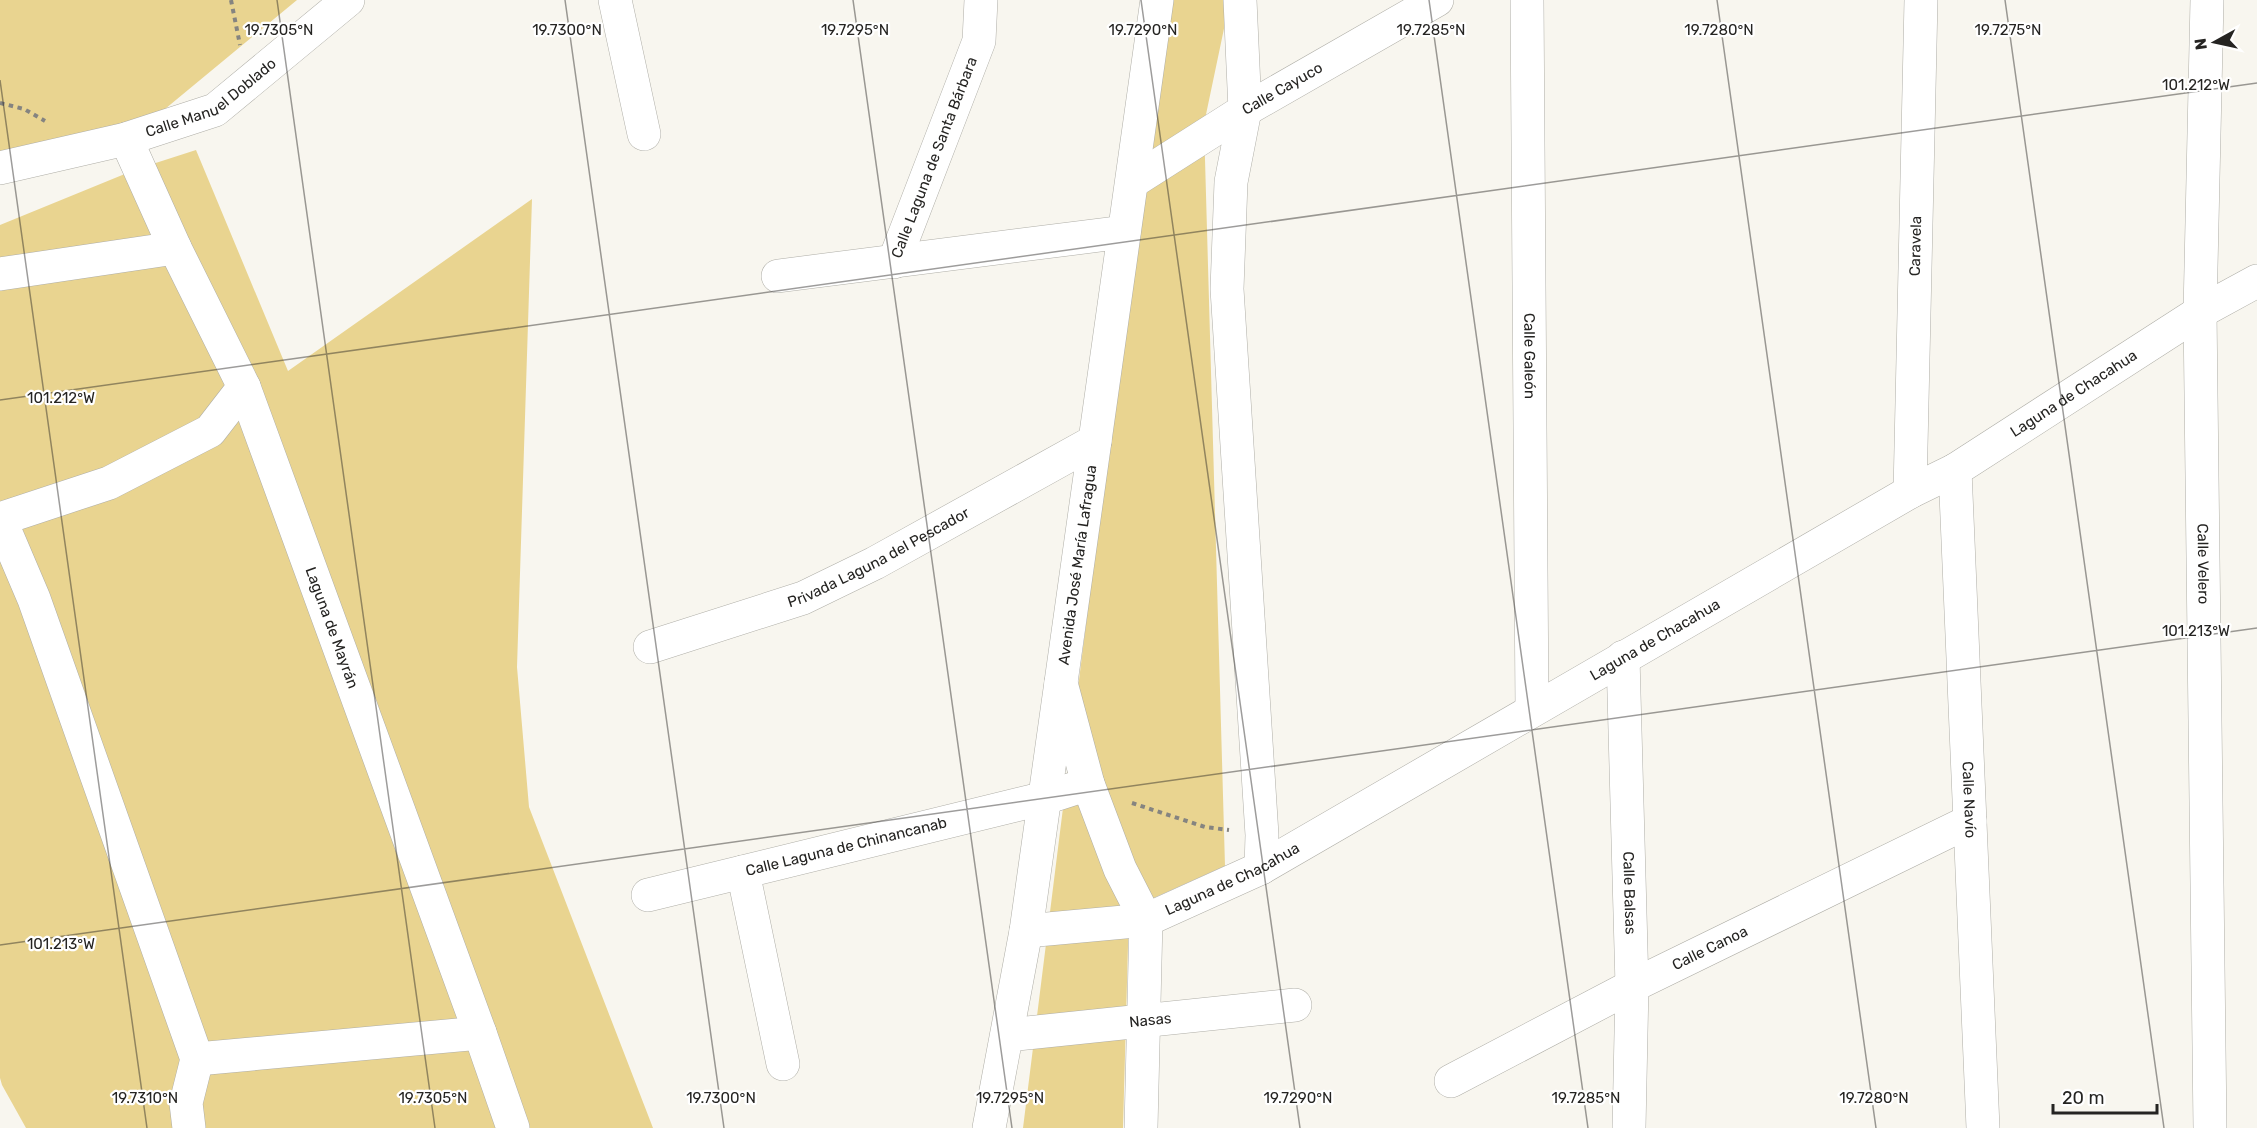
<svg xmlns="http://www.w3.org/2000/svg" width="2257" height="1128" viewBox="0 0 2257 1128" font-family="Rubik,sans-serif">
<style>
.green{fill:#e9d490}
.lines{fill:none;stroke-linecap:round;stroke-linejoin:round}
.minor-casing{stroke:#afaea7;stroke-width:34}
.major-casing{stroke:#afaea7;stroke-width:34}
.path{stroke:#858480;stroke-width:4;stroke-dasharray:4.5 4.5;stroke-linecap:butt}
.minor{stroke:#fff;stroke-width:33}
.major{stroke:#fff;stroke-width:33}
.ticks{fill:none;stroke:#252422;stroke-width:1.5;stroke-opacity:0.45}
.labels{text-anchor:middle;stroke-width:4.5;stroke-linejoin:round;paint-order:stroke}
.street-label{font-size:15px;fill:#252422;stroke:#fff}
.ticks-label{font-size:15px;text-anchor:middle;fill:#252422;stroke:#fff;stroke-width:4.5;stroke-linejoin:round;paint-order:stroke}
</style>
<rect width="100%" height="100%" fill="#f8f6ef"/>
<path class="green" d="M0,0H297L165,109L0,177Z
M1164,0H1230L1204,124L1225,866L1129,909L1123,1128H1023Z
M196,150L288,371L532,199L517,667L529,807L653,1128H26L2,1085L0,1078V225L137,169Z"/>
<g class="lines">
<g class="minor-casing">
<g id="minor">
<path d="M615,0L644,134"/>
<path d="M1240,0L1245,110L1231,182L1227,289L1262,835L1261,868"/>
<path id="s1" d="M1527,0L1532,710"/>
<path id="s2" d="M2207,0L2200,312L2210,1128"/>
<path id="s3" d="M126,139L175,248L244,387L480,1033L513,1128"/>
<path id="s4" d="M0,168L126,139L215,110L348,0"/>
<path id="s5" d="M1132,182L1245,110L1437,0"/>
<path id="s6" d="M894,262L979,41L981,0"/>
<path d="M0,274L175,248"/>
<path d="M778,276L1124,232"/>
<path id="s7" d="M1955,470L1983,1128"/>
<path id="s8" d="M1910,492L1921,0"/>
<path d="M0,519L34,599L197,1059L186,1103L189,1128"/>
<path d="M0,519L109,483L210,431L244,387"/>
<path id="s9" d="M650,647L803,598L875,563L1095,441"/>
<path id="s10" d="M1623,657L1632,986L1629,1128"/>
<path d="M1061,683L1088,784L1120,869L1146,920L1141,1128"/>
<path d="M743,872L783,1064"/>
<path id="s11" d="M648,895L1045,798L1088,784"/>
<path id="s12" d="M1026,931L1146,920L1261,868L1910,492L1955,470L2200,312L2257,281"/>
<path id="s13" d="M1007,1035L1295,1005"/>
<path d="M197,1059L480,1033"/>
<path id="s14" d="M1451,1081L1632,986L1970,821"/>
</g>
</g>
<g class="major-casing">
<g id="major">
<path id="s15" d="M989,1128L1026,931L1157,0"/>
</g>
</g>
<path class="path" d="M231,0L240,45
M0,103L24,109L45,121
M1132,803L1205,827L1229,830"/>
<use href="#minor" class="minor"/>
<use href="#major" class="major"/>
</g>
<path class="ticks" d="M277,0L435,1128M565,0L724,1128M853,0L1012,1128M1141,0L1300,1128M1429,0L1588,1128M1717,0L1876,1128M2005,0L2164,1128M0,80L147,1128M0,400L2257,83M0,945L2257,628"/>
<g class="labels">
<g class="street-label">
<text dy="5" stroke="none"><textPath href="#s5" startOffset="177">Calle Cayuco</textPath></text>
<text dy="5" stroke="none"><textPath href="#s4" startOffset="225">Calle Manuel Doblado</textPath></text>
<text dy="5" stroke="none"><textPath href="#s6" startOffset="112">Calle Laguna de Santa Bárbara</textPath></text>
<text dy="5" stroke="none"><textPath href="#s8" startOffset="246">Caravela</textPath></text>
<text dy="5" stroke="none"><textPath href="#s1" startOffset="356">Calle Galeón</textPath></text>
<text dy="5" stroke="none"><textPath href="#s12" startOffset="1188">Laguna de Chacahua</textPath></text>
<text dy="5" stroke="none"><textPath href="#s9" startOffset="246">Privada Laguna del Pescador</textPath></text>
<text dy="5" stroke="none"><textPath href="#s2" startOffset="564">Calle Velero</textPath></text>
<text dy="5" stroke="none"><textPath href="#s15" startOffset="570">Avenida José María Lafragua</textPath></text>
<text dy="5" stroke="none"><textPath href="#s3" startOffset="531">Laguna de Mayrán</textPath></text>
<text dy="5" stroke="none"><textPath href="#s12" startOffset="702">Laguna de Chacahua</textPath></text>
<text dy="5" stroke="none"><textPath href="#s7" startOffset="330">Calle Navío</textPath></text>
<text dy="5" stroke="none"><textPath href="#s11" startOffset="204">Calle Laguna de Chinancanab</textPath></text>
<text dy="5" stroke="none"><textPath href="#s12" startOffset="216">Laguna de Chacahua</textPath></text>
<text dy="5" stroke="none"><textPath href="#s10" startOffset="236">Calle Balsas</textPath></text>
<text dy="5" stroke="none"><textPath href="#s14" startOffset="291">Calle Canoa</textPath></text>
<text dy="5" stroke="none"><textPath href="#s13" startOffset="144">Nasas</textPath></text>
</g>
</g>
<g class="ticks-label">
<text x="279" y="35">19.7305°N</text>
<text x="567" y="35">19.7300°N</text>
<text x="855" y="35">19.7295°N</text>
<text x="1143" y="35">19.7290°N</text>
<text x="1431" y="35">19.7285°N</text>
<text x="1719" y="35">19.7280°N</text>
<text x="2008" y="35">19.7275°N</text>
<text x="2196" y="90">101.212°W</text>
<text x="61" y="403">101.212°W</text>
<text x="2196" y="636">101.213°W</text>
<text x="61" y="949">101.213°W</text>
<text x="145" y="1103">19.7310°N</text>
<text x="433" y="1103">19.7305°N</text>
<text x="721" y="1103">19.7300°N</text>
<text x="1010" y="1103">19.7295°N</text>
<text x="1298" y="1103">19.7290°N</text>
<text x="1586" y="1103">19.7285°N</text>
<text x="1874" y="1103">19.7280°N</text>
</g>
<g transform="translate(2215 42) rotate(262)" stroke="#ffffff" stroke-width="4.5" paint-order="stroke">
<path d="M0-4.5L10 22L0 15L-10 22Z" fill="#252422"/>
<text y="-9" font-size="16" font-weight="bold" text-anchor="middle" fill="#252422">N</text>
</g>
<path d="M2053 1104v9h104v-9" fill="none" stroke="#252422" stroke-width="3"/>
<text x="2062" y="1104" font-size="18" fill="#252422" stroke="#ffffff" stroke-width="4.5" paint-order="stroke">20 m</text>
</svg>
